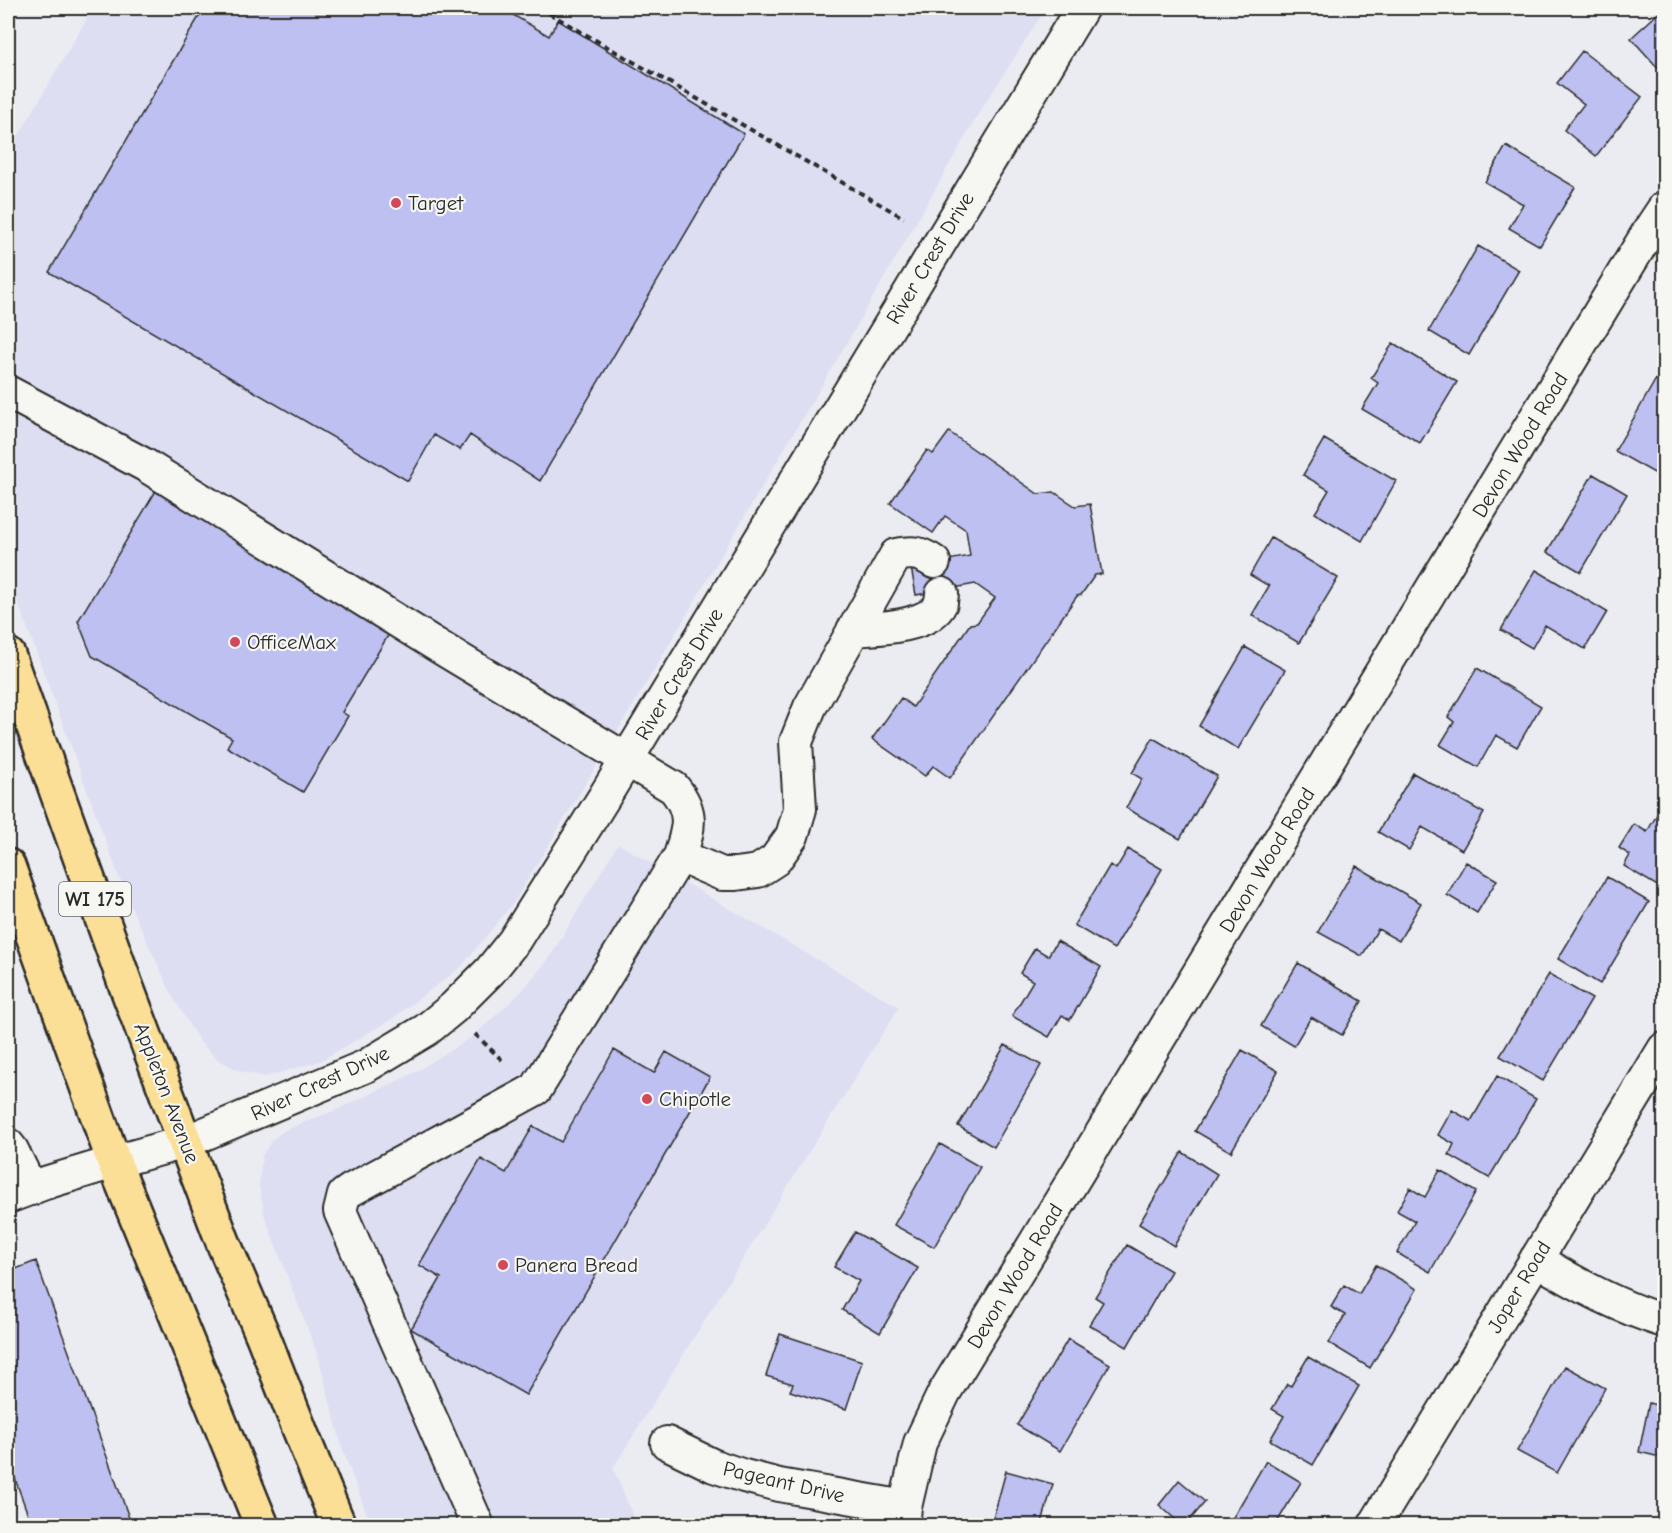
<svg xmlns="http://www.w3.org/2000/svg" width="1672" height="1533" viewBox="0 0 1672 1533" font-family="'Comic Neue',sans-serif">
<style>
.built{fill:#dddef2}
.building{fill:#bdc0f1;stroke:#2b2b2b;stroke-width:1.5}
.lines{fill:none;stroke-linecap:round;stroke-linejoin:round}
.minor-casing{stroke:#2b2b2b;stroke-width:36}
.major-casing{stroke:#2b2b2b;stroke-width:38}
.path{stroke:#2b2b2b;stroke-width:4;stroke-dasharray:6 4.5;stroke-linecap:butt}
.minor{stroke:#f6f6f2;stroke-width:32}
.major{stroke:#fbdf96;stroke-width:33}
.poi-dot{fill:#d1495b;stroke:#f6f6f2;stroke-width:2}
.labels{text-anchor:middle;stroke-width:4.5;stroke-linejoin:round;paint-order:stroke}
.shield{fill:#f6f6f2;stroke:#686867;stroke-width:1.5}
.shield-label{font-size:20px;font-weight:bold;fill:#2b2b2b}
.poi-label{font-size:21px;fill:#2b2b2b;stroke:#f6f6f2;text-anchor:start}
.street-label{font-size:21px;fill:#2b2b2b;stroke:#f6f6f2}
</style>
<rect width="100%" height="100%" fill="#ebebf2"/>
<filter id="ink" filterUnits="userSpaceOnUse"><feTurbulence type="fractalNoise" baseFrequency=".0167" numOctaves="2"/><feDisplacementMap in="SourceGraphic" scale="12" xChannelSelector="R" yChannelSelector="G"/><feConvolveMatrix kernelMatrix="1 2 1 2 8 2 1 2 1" color-interpolation-filters="sRGB"/></filter>
<g filter="url(#ink)">
<path class="built" d="M93,8H1046L979,113L852,334L638,697L514,902L461,967L389,1021L320,1061L265,1077L240,1071L217,1059L200,1042L173,997L126,896L8,575V154Z
M618,844L899,1007L613,1468L637,1525H371L343,1451L319,1359L265,1217L259,1184L262,1156L272,1140L283,1131L338,1109L412,1074L472,1037L518,995L548,960Z"/>
<path class="building" d="M204,8H501L549,36L558,20L744,134L540,481L470,435L460,450L434,435L408,481L49,272Z
M1664,8V63L1658,68L1631,38Z
M1582,51L1642,97L1596,156L1564,130L1584,104L1557,83Z
M1506,146L1575,187L1540,246L1509,228L1523,204L1485,182Z
M1478,246L1519,270L1469,355L1429,331Z
M1393,343L1457,382L1420,443L1362,409L1378,383L1371,378Z
M1656,379L1664,384V460L1656,474L1615,451Z
M949,432L1038,494L1054,492L1075,506L1090,504L1102,574L1095,575L1081,595L1077,596L950,778L933,766L925,776L872,739L901,698L913,707L970,624L977,623L995,598L975,584L916,595L911,567L970,556L966,530L945,516L933,533L890,503L927,450L933,454Z
M1324,439L1396,481L1362,541L1315,513L1329,490L1303,475Z
M1593,474L1627,494L1581,572L1547,552Z
M157,489L392,629L342,712L348,716L303,792L227,747L232,738L92,656L78,621Z
M1271,538L1338,578L1299,643L1252,615L1269,586L1250,575Z
M1536,570L1607,612L1585,649L1545,625L1532,648L1501,630Z
M1245,647L1285,670L1238,749L1199,726Z
M1477,668L1541,706L1517,747L1496,735L1478,767L1440,745L1454,722L1448,717Z
M1153,738L1217,776L1180,839L1126,808L1142,779L1132,773Z
M1413,773L1484,813L1462,850L1422,827L1409,850L1378,832Z
M1664,802V890L1624,866L1630,855L1619,848L1634,824L1647,832Z
M1128,849L1162,869L1114,949L1074,925L1110,865L1116,869Z
M1466,862L1497,880L1477,913L1447,895Z
M1356,866L1421,903L1399,941L1378,929L1362,956L1318,932Z
M1607,877L1649,902L1600,984L1558,959Z
M1057,941L1101,967L1070,1020L1062,1015L1049,1037L1012,1016L1033,981L1020,973L1035,948L1048,956Z
M1298,963L1362,1001L1342,1035L1311,1017L1294,1046L1261,1026Z
M1549,974L1592,999L1543,1081L1500,1056Z
M1005,1045L1041,1065L994,1147L958,1126Z
M614,1050L654,1073L666,1052L710,1077L526,1395L411,1329L441,1278L419,1265L481,1159L506,1173L533,1126L561,1142Z
M1242,1050L1278,1071L1231,1152L1195,1131Z
M1497,1076L1536,1099L1489,1178L1449,1155L1454,1144L1438,1135L1452,1110L1471,1121Z
M940,1144L980,1167L934,1247L894,1225Z
M1182,1152L1217,1174L1174,1246L1139,1224Z
M1440,1170L1476,1192L1430,1272L1397,1253L1415,1221L1397,1211L1410,1188L1425,1197Z
M855,1232L918,1268L880,1333L842,1310L859,1281L834,1267Z
M1127,1245L1171,1271L1127,1347L1089,1325L1103,1302L1095,1297Z
M36,1261L132,1526H32L8,1459V1272Z
M1376,1265L1417,1289L1370,1368L1329,1343L1345,1315L1331,1307L1344,1285L1359,1294Z
M780,1334L862,1361L846,1409L790,1391L793,1384L766,1376Z
M1068,1339L1110,1364L1060,1451L1017,1425Z
M1308,1357L1359,1386L1313,1465L1270,1440L1284,1416L1272,1409L1287,1384L1291,1386Z
M1565,1366L1605,1388L1557,1473L1517,1451Z
M1649,1403L1664,1407V1458L1639,1452Z
M1266,1461L1301,1482L1275,1526H1228Z
M1006,1471L1053,1484L1041,1526H991Z
M1179,1480L1205,1502L1185,1526H1183L1159,1505Z"/>
<g class="lines">
<g class="minor-casing">
<path id="minor" d="M8,392L145,465L446,651L674,788C694,813 689,827 680,856L536,1089L351,1190L344,1195L340,1211L478,1526
M853,630C877,628 929,628 941,603C941,602 942,594 942,594
M680,856L722,874H736L758,871L775,860L792,836L800,809L796,742L810,707L896,555C913,552 919,552 934,562
M8,1145L12,1150L31,1189
M8,1197L45,1183L114,1162L185,1142L366,1066L426,1030L453,1008L490,971L514,941L603,799L1082,8
M1536,1259C1577,1285 1619,1307 1664,1321
M667,1443L714,1466L744,1476L779,1485L905,1507
M903,1526L905,1507L920,1443L944,1393L1652,226L1664,208
M1374,1526L1664,1049"/>
</g>
<g class="major-casing">
<path id="major" d="M8,655L125,983L185,1142L223,1242L263,1336L301,1433L339,1526
M8,866L114,1162L262,1526"/>
</g>
<path class="path" d="M540,8L904,218
M475,1034L505,1063"/>
<use href="#minor" class="minor"/>
<use href="#major" class="major"/>
</g>
</g>
<g class="poi-dot">
<circle cx="396" cy="203" r="6"/>
<circle cx="235" cy="642" r="6"/>
<circle cx="647" cy="1099" r="6"/>
<circle cx="503" cy="1265" r="6"/>
</g>
<g class="labels">
<rect class="shield" x="59" y="882" width="72" height="34" rx="4.5"/>
<g class="shield-label">
<text x="95" y="906">WI 175</text>
</g>
<g class="poi-label">
<text x="408" y="210">Target</text>
<text x="247" y="649">OfficeMax</text>
<text x="659" y="1106">Chipotle</text>
<text x="515" y="1272">Panera Bread</text>
</g>
<g class="street-label">
<text transform="translate(930 258) rotate(-59)" y="7">River Crest Drive</text>
<text transform="translate(1520 445) rotate(-59)" y="7">Devon Wood Road</text>
<text transform="translate(679 674) rotate(-59)" y="7">River Crest Drive</text>
<text transform="translate(1267 860) rotate(-59)" y="7">Devon Wood Road</text>
<text transform="translate(320 1083) rotate(-25)" y="7">River Crest Drive</text>
<text transform="translate(167 1093) rotate(69)" y="7">Appleton Avenue</text>
<text transform="translate(1015 1276) rotate(-59)" y="7">Devon Wood Road</text>
<text transform="translate(1519 1287) rotate(-59)" y="7">Joper Road</text>
<text transform="translate(784 1482) rotate(13)" y="7">Pageant Drive</text>
</g>
</g>
<rect width="1672" height="1533" fill="none" stroke="#f6f6f2" stroke-width="30"/>
<rect x="15" y="15" width="1642" height="1503" fill="none" stroke="#2b2b2b" stroke-width="2" filter="url(#ink)"/>
</svg>
